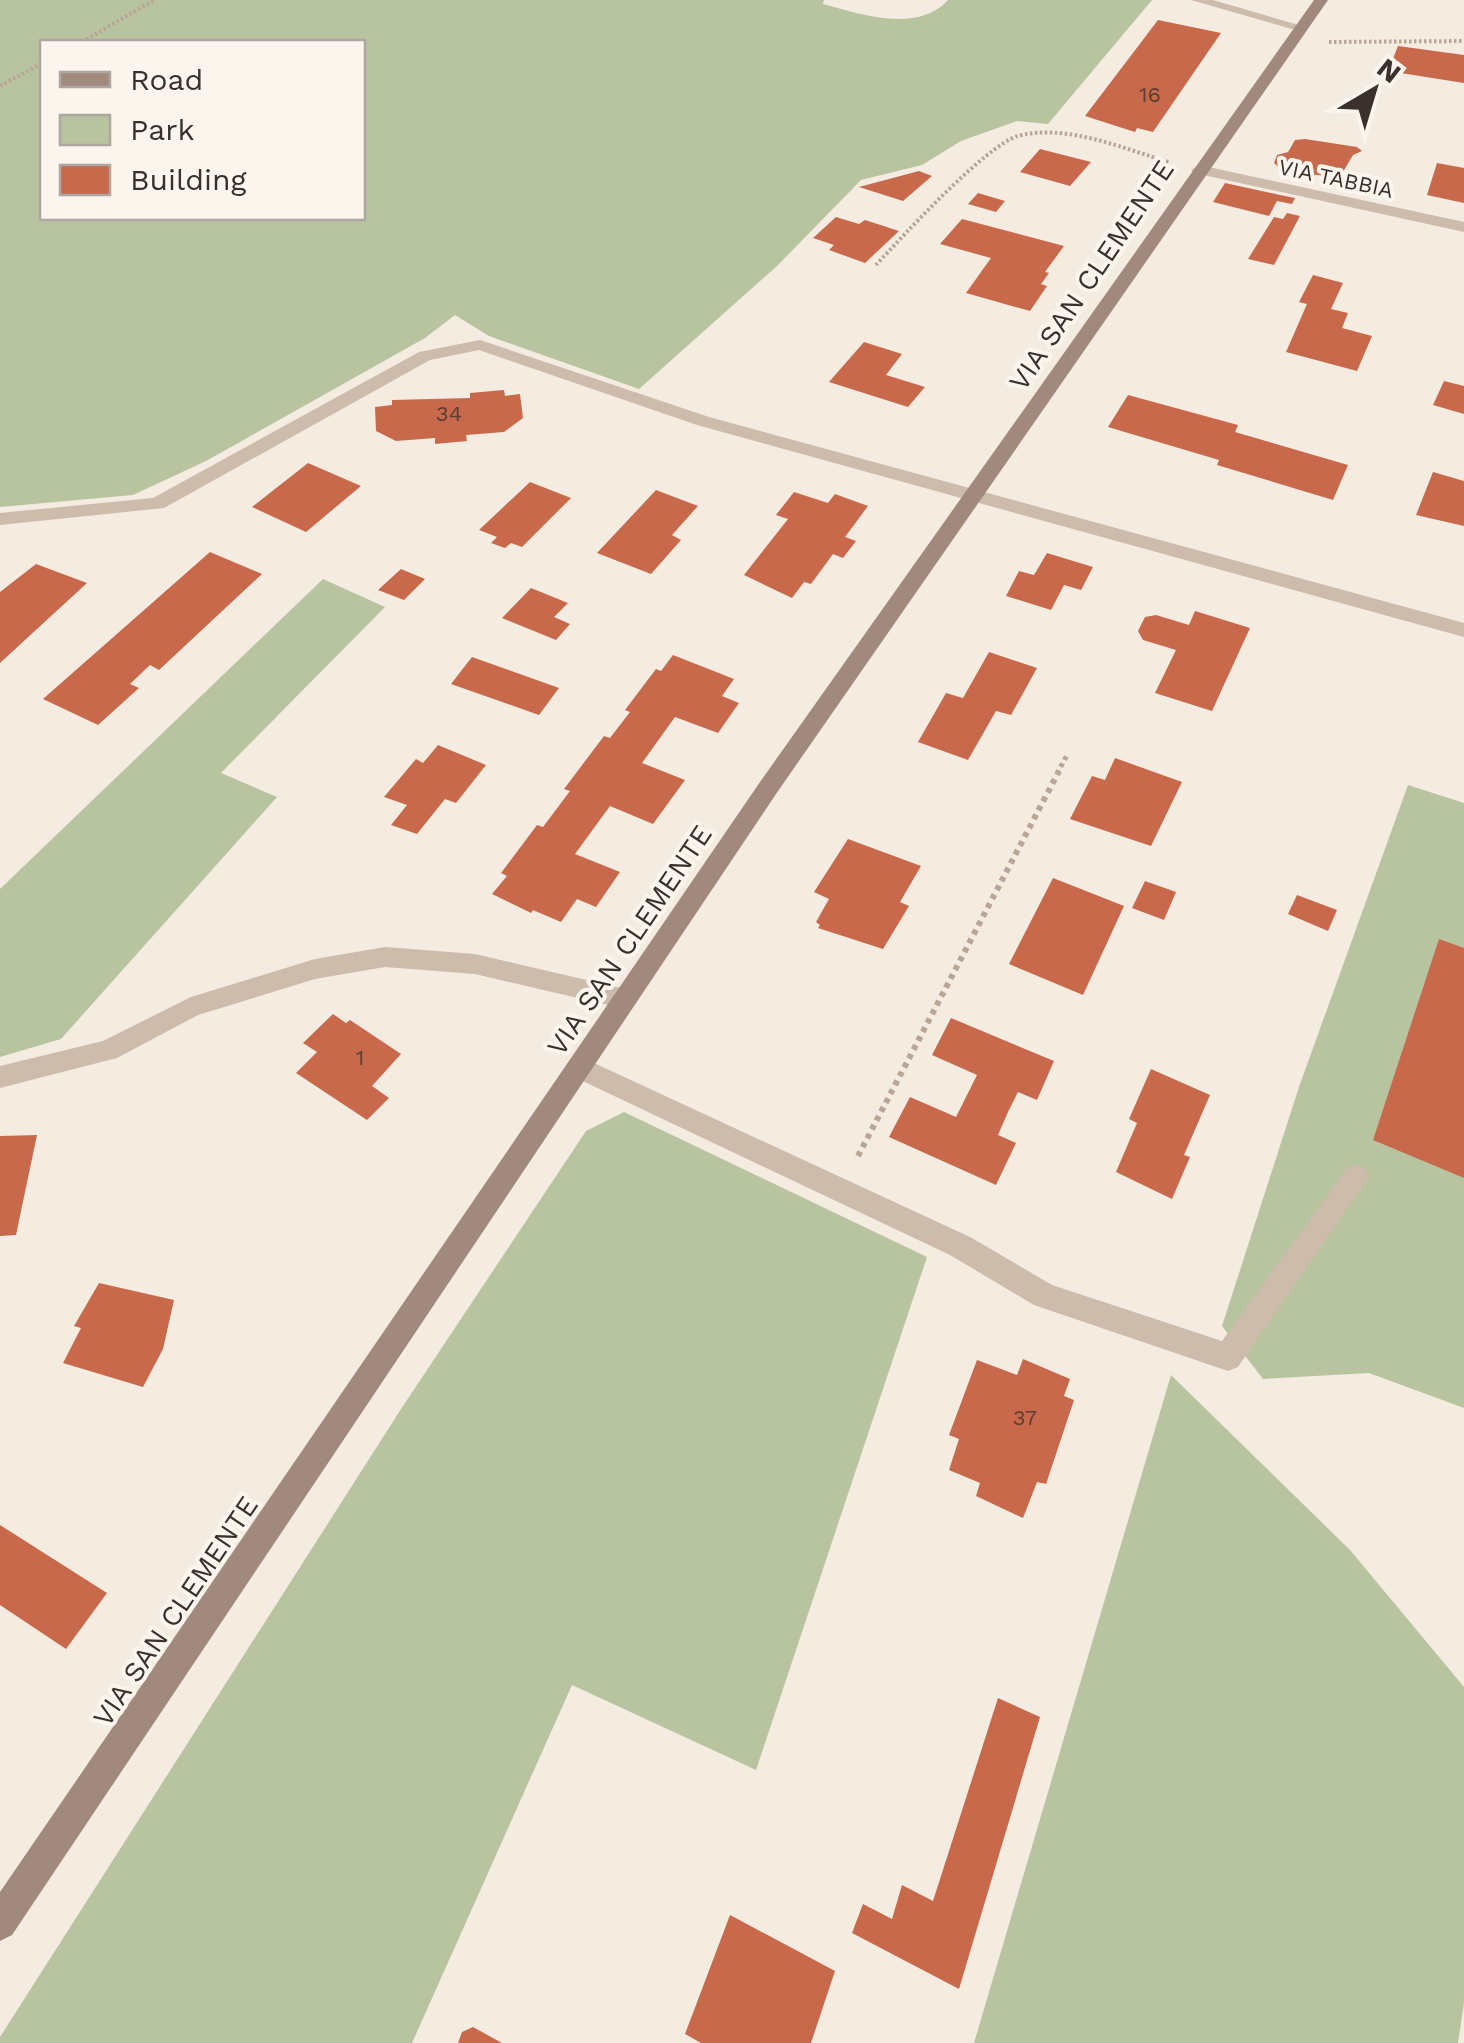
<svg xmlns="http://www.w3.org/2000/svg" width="1464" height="2043" viewBox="0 0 1464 2043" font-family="'Work Sans',sans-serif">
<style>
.green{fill:#b8c4a0;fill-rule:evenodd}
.building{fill:#c8694b}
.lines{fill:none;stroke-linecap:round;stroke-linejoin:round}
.path-far2{stroke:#b9a596;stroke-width:4;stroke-dasharray:2.5 2.5;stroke-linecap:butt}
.path-far1{stroke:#b9a596;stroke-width:5;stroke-dasharray:4 4;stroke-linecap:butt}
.path{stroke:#b9a596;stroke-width:6;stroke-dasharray:5 5;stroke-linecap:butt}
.lane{fill:#cdbbac;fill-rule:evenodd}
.street{fill:#cdbbac;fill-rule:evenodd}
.secondary{fill:#a18a7d;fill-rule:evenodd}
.labels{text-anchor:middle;stroke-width:8;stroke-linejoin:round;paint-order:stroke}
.number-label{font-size:22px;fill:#5e3e33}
.far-street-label{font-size:22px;fill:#3b302b;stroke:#fbf5ee}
.street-label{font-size:28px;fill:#3b302b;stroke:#fbf5ee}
</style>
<rect width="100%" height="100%" fill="#f4ebe1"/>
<path class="green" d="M0,0H824L823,4C860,14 917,34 948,0H1152L1048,124L1017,121L961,141L922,165L861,180L777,266L639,389L489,336L455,315L425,338L206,461L133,495L0,507ZM42,42H362V218H42Z
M323,579L385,607L221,773L277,797L61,1039L0,1057V889Z
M1408,785L1464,803V1408L1369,1373L1263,1379L1222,1326L1299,1087Z
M624,1112L927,1257L756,1770L572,1685L412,2043H0V2037L401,1409L586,1131Z
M1171,1375L1350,1550L1464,1687V2003L1458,2043H974Z"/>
<path class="building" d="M1158,20L1221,33L1153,132L1137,128L1135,132L1085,116Z
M1398,46L1464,55V83L1388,71Z
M1305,139L1357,147L1362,151L1353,155L1340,177L1305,174L1281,169L1274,163L1277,155L1288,152L1295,140Z
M1040,149L1091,162L1070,186L1020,172Z
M1437,163L1464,168V203L1427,195Z
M919,171L932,176L903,201L859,187Z
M1225,183L1280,195L1295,198L1292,204L1277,201L1269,216L1213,202Z
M978,193L1005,201L996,212L968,204Z
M1287,213L1300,216L1274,265L1248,259L1274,217L1283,219Z
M836,217L859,224L865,220L899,231L865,263L829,250L834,245L813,238Z
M962,219L1064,246L1045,272L1049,273L1041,284L1047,286L1030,311L966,293L991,258L940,244Z
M1313,275L1343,283L1331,309L1348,313L1342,328L1372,336L1357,371L1286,352L1307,304L1299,302Z
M864,342L902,354L886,375L925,387L908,407L829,382Z
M1444,381L1464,386V414L1433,405Z
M504,390L505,396L520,394L523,418L504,432L466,435L467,441L435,444V438L396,441L376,431L375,407L392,405V400L470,398V393Z
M1128,395L1238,425L1235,432L1348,465L1333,500L1217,465L1219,460L1108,427Z
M308,463L361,486L306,532L252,507Z
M1433,472L1464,481V526L1416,515Z
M530,482L571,498L522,547L511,543L505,548L491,543L497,537L479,530Z
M656,490L698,506L672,535L681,540L651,574L597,553Z
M794,492L828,503L835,494L868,506L845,537L856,541L843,558L833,554L811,584L804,582L792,598L744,575L788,519L776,515Z
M210,552L262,574L159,670L150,665L130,684L139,688L98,725L43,699Z
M1047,553L1093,567L1081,590L1064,585L1051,610L1006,596L1019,571L1034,575Z
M36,564L87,583L0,663V592Z
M401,569L425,579L404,600L378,590Z
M531,588L568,603L554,617L570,624L556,640L502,618Z
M1195,611L1250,628L1212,711L1155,693L1176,650L1143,640L1138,631L1145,617L1156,615L1189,625Z
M989,652L1037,668L1011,715L996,711L968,760L918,742L946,693L963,698Z
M673,655L734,679L722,696L739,703L718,733L675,717L642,763L685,780L653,824L610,806L575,854L620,872L596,907L577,899L561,922L533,910L531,913L492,894L507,876L501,873L537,825L543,827L570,791L564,789L604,736L610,738L630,712L625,710L656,669L661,671Z
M472,657L559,688L539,715L451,684Z
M438,745L486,765L456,803L445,799L417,834L391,825L407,805L384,797L416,759L423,763Z
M1115,758L1182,782L1151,846L1070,819L1092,776L1105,780Z
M848,839L921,866L900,902L909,906L883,949L818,928L820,925L816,922L829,899L814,892Z
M1053,878L1124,906L1083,995L1009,964Z
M1145,881L1176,892L1164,920L1132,908Z
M1297,895L1337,910L1328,931L1288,914Z
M1439,939L1464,948V1178L1373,1140Z
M333,1014L346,1023L350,1020L401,1054L372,1086L389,1098L367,1120L296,1073L317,1052L303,1043Z
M951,1018L1054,1061L1037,1100L1018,1092L1008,1112L998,1135L1016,1143L996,1185L889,1137L910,1097L956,1117L977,1075L932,1055Z
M1151,1069L1210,1095L1184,1155L1190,1157L1172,1199L1116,1172L1137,1123L1129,1119Z
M37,1135L16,1235L0,1236V1136Z
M99,1283L174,1300L163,1349L143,1387L63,1363L81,1328L74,1326Z
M1023,1359L1070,1379L1064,1396L1074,1400L1046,1484L1037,1482L1023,1518L976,1496L980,1483L949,1470L959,1439L949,1435L977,1360L1017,1375Z
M0,1525L107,1593L66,1649L0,1605Z
M998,1698L1040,1717L959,1989L852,1933L863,1904L892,1919L902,1885L933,1901Z
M730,1915L835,1971L811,2043H701L685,2034Z
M473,2027L502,2043H458L462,2032Z"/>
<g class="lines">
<path class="path-far2" d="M82,42L154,0
M1329,42L1464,41
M0,86L42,63
M876,265C902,237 986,145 1018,136C1066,123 1124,149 1169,162"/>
<path class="path-far1" d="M1057,774L1067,755"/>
<path class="path" d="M858,1156L1059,771"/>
<path class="lane" d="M579,1056L970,1237L1052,1285L1222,1341L1347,1169L1356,1165L1365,1169L1369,1177L1238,1367L1228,1371L1034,1305L950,1255L570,1075L566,1067L570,1059Z"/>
<path class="street" d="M1191,0H1213L1309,28L1302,32Z
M1199,165L1464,222V232L1194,173L1191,170Z
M480,340L709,417L1464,623V637L697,425L479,350L430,360L164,508L0,525V513L153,498L419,352Z
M385,947L475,954L625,989L634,992L637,999L634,1006L625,1009L475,974L385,967L315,979L198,1015L117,1058L0,1088V1066L103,1041L191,997L315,959Z"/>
<path class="secondary" d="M1314,0H1328L776,794L12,1935L0,1941V1892L760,782Z"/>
</g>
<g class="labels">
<g class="number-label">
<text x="1150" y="102">16</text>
<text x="449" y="421">34</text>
<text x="360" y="1065">1</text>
<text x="1025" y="1425">37</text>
</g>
<g class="far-street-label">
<text transform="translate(1336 178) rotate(12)" y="8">VIA TABBIA</text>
</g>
<g class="street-label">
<text transform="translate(1091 275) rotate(-56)" y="10">VIA SAN CLEMENTE</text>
<text transform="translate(629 940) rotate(-56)" y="10">VIA SAN CLEMENTE</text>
<text transform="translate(175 1611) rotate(-56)" y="10">VIA SAN CLEMENTE</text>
</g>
</g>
<rect x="40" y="40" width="325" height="180" fill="#fbf5ee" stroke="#aea6a0" stroke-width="2.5"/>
<rect x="60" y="72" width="50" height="15" fill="#a18a7d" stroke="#aea6a0" stroke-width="2.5"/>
<text x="130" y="90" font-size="30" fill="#3b302b">Road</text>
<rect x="60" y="115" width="50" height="30" fill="#b8c4a0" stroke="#aea6a0" stroke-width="2.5"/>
<text x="130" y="140" font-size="30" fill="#3b302b">Park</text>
<rect x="60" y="165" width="50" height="30" fill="#c8694b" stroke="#aea6a0" stroke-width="2.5"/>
<text x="130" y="190" font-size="30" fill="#3b302b">Building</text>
<g transform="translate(1374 90) rotate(38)" stroke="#fbf5ee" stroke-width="8" paint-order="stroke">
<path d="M0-8L18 38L0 25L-18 38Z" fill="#3b302b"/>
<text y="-15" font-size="28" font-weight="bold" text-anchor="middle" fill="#3b302b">N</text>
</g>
</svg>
